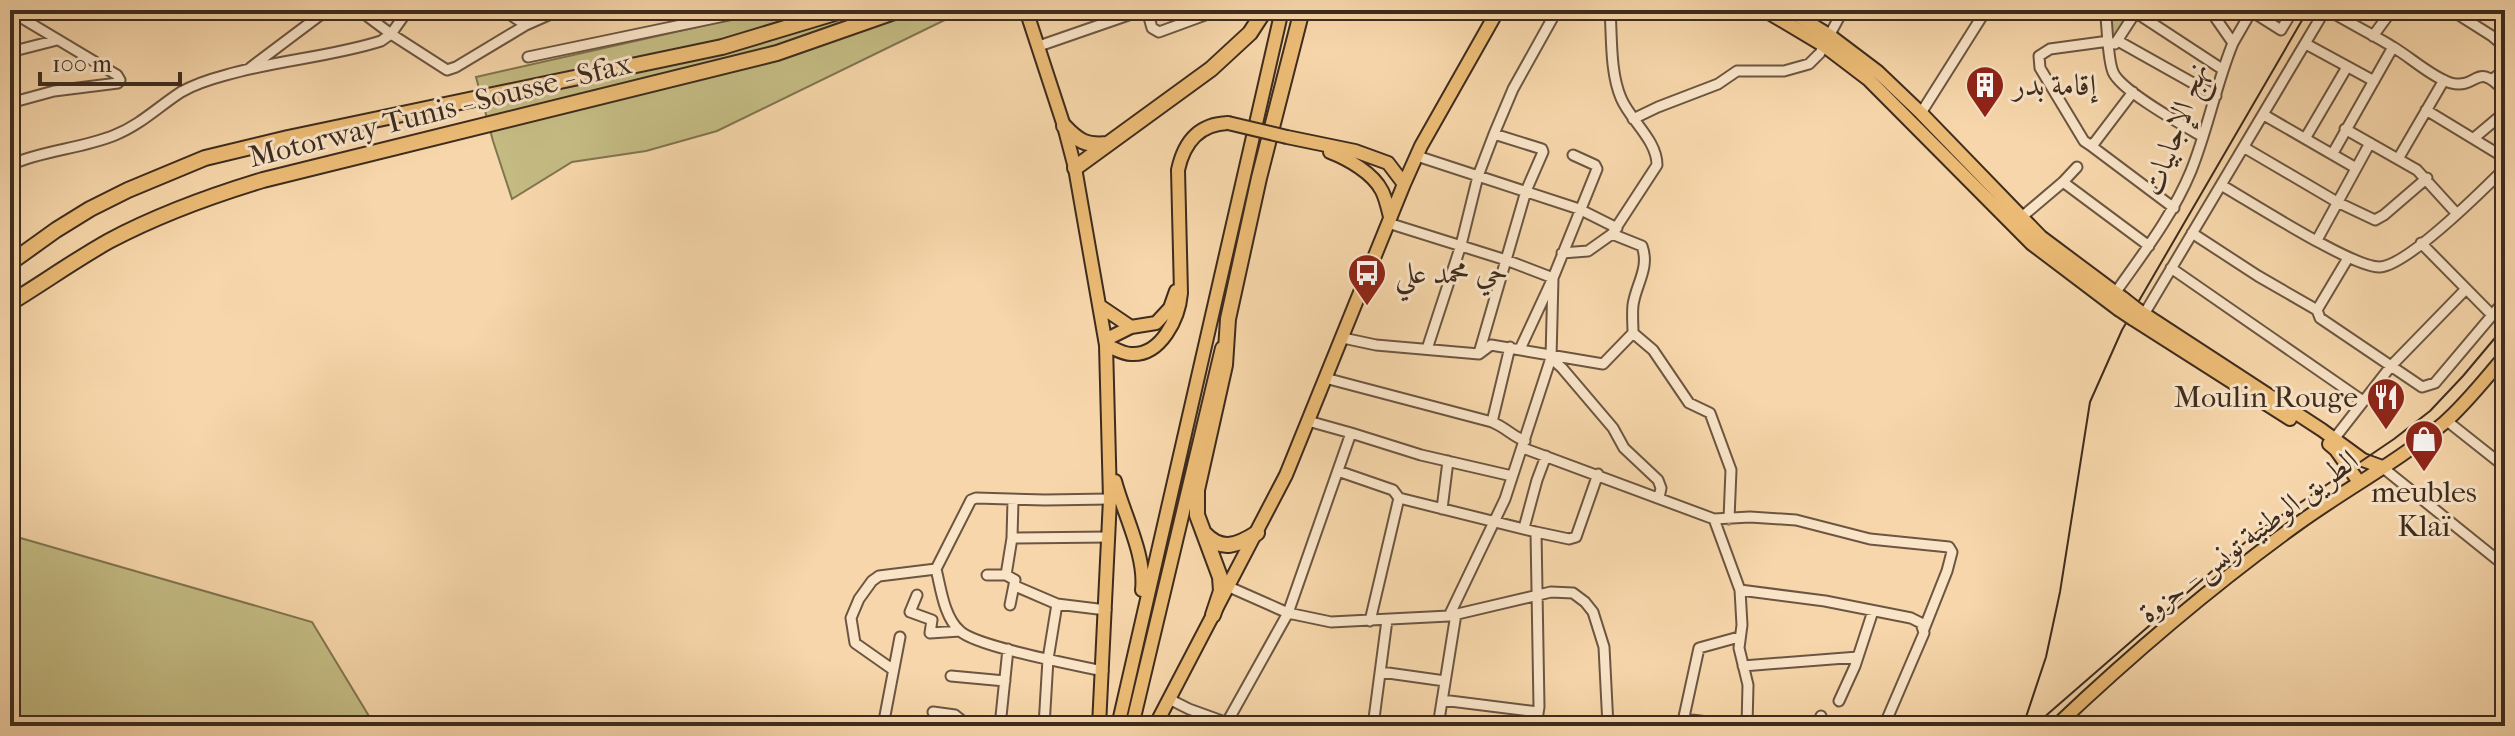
<svg xmlns="http://www.w3.org/2000/svg" width="2515" height="736" viewBox="0 0 2515 736" font-family="'IM FELL French Canon',Amiri,serif">
<style>
.green{fill:#c4bb83;stroke:#817450;stroke-width:2}
.lines{fill:none;stroke-linecap:round;stroke-linejoin:round}
.minor-casing{stroke:#6c5641;stroke-width:13}
.major-casing{stroke:#3e2c1e;stroke-width:16}
.highway-casing{stroke:#3e2c1e;stroke-width:18}
.minor{stroke:#f9e4c8;stroke-width:9}
.major{stroke:#ebbb75;stroke-width:12}
.highway{stroke:#ebbb75;stroke-width:14}
.tram{stroke:#3e2c1e;stroke-width:2}
.major-bridge-casing{stroke:#3e2c1e;stroke-width:16;stroke-linecap:butt}
.major-bridge{stroke:#ebbb75;stroke-width:12}
.labels{text-anchor:middle;stroke-width:6;stroke-linejoin:round;paint-order:stroke}
.poi-label{font-size:30px;fill:#3e2c1e;stroke:#f9e4c8;text-anchor:start}
.street-label{font-size:30px;fill:#3e2c1e;stroke:#f9e4c8}
</style>
<rect width="100%" height="100%" fill="#f6d6aa"/>
<filter id="stains"><feTurbulence type="fractalNoise" baseFrequency=".0025" numOctaves="4"/><feColorMatrix values="0 0 0 0 .2 0 0 0 0 .09 0 0 0 0 .02 0 0 0 .5 -.17"/></filter>
<radialGradient id="worn" r=".72"><stop offset=".6" stop-color="#630" stop-opacity="0"/><stop offset="1" stop-color="#630" stop-opacity=".3"/></radialGradient>
<path class="green" d="M773,10H969L955,15L717,131L646,151L572,162L512,199L493,141L476,77Z
M2107,10H2130L2115,38L2112,36Z
M10,535L312,622L375,726H10Z"/>
<g class="lines">
<g class="minor-casing">
<path id="minor" d="M359,10L391,34L447,70L456,67L526,25
M503,10L526,25L560,10
M1147,10L1152,28L1159,32L1219,10
M2105,10C2108,27 2107,57 2113,72C2121,91 2183,125 2203,137
M2328,10C2349,23 2372,34 2393,47C2410,57 2433,78 2451,83C2479,90 2475,59 2505,92
M2451,10L2492,36L2505,47
M10,11L117,75L120,80L118,83L54,91L10,103
M2251,11L2281,30L2293,10
M2135,12L2222,69
M2373,36L2392,10
M2109,41L2050,49L2039,56L2040,68L2084,141L2090,145L2095,142L2133,92
M2118,41L2216,96
M2233,43L2252,10
M2115,44L2137,10
M2306,44L2374,81
M1039,46L1143,10
M10,52L57,40
M528,57L753,10
M250,68L327,10
M2493,79L2505,69
M2426,110L2505,158
M1921,113L1986,10
M2264,115L2356,168
M1633,119L1658,107L1718,84L1737,71H1784L1809,64L1820,53L1843,10
M2345,129L2417,170L2457,214
M2306,137L2347,67
M2474,138L2505,112
M2090,145L2174,208
M2245,148L2337,202L2375,220L2384,215L2427,178
M2333,153L2393,47
M1417,156L1579,209L1617,228
M2398,159L2444,80
M10,165C43,150 81,149 115,135C140,125 158,107 181,92C195,84 211,79 226,75C277,60 331,57 381,41L391,34L408,10
M2063,182L2149,246
M2221,185C2251,202 2353,268 2380,267C2408,265 2483,190 2505,168
M2017,221L2063,182L2077,167
M1388,223L1506,260L1553,278L1551,358L1505,499L1449,616
M2192,233L2258,276L2317,310
M2317,240L2370,143
M2421,243L2492,315
M1562,253L1588,251L1612,234L1657,165C1657,140 1630,120 1621,98C1610,72 1612,38 1610,10
M2348,258L2317,310L2320,318L2422,387L2435,383L2505,300
M2171,268L2363,401
M2113,296C2141,256 2172,217 2191,171C2208,129 2216,84 2233,43L2210,10
M2143,316L2325,10
M1633,333L1653,350L1689,403L1710,413L1731,470L1729,519
M1343,338L1376,345L1479,354L1491,345L1603,364L1633,333C1633,324 1632,314 1633,305C1636,284 1650,268 1642,246L1612,234
M1427,349L1461,245L1478,176L1494,134L1513,89L1557,10
M1520,349L1553,278L1597,169L1595,165L1573,155
M1479,353L1526,191L1543,152L1542,149L1494,134
M1551,358L1562,368L1613,428L1624,448L1658,480L1661,488L1659,498
M1325,378L1492,422C1505,427 1512,436 1525,441
M1308,421L1351,433
M2447,421L2505,467
M1492,422L1510,347
M2334,439L2391,366L2465,290
M1523,448L1714,519L1750,517L1796,520L1870,539L1949,547L1952,552L1947,571L1924,629
M2382,467L2505,566
M1338,471L1393,490L1399,498L1370,621
M1399,498L1536,532L1539,707L1536,726
M1442,509L1448,461
M1714,519L1740,590L1742,625L1739,648L1748,685L1747,726
M1524,528L1537,480L1546,456
M1536,532L1569,539L1576,537L1598,474
M1012,538L1109,537
M936,569C941,589 944,617 960,631C977,647 1076,665 1103,671
M987,575H1006L1015,580L1010,605
M1006,575L1012,538L1013,500
M1015,586L1057,604L1106,610
M1227,586L1288,613L1331,622L1449,616L1551,592L1573,593L1585,602L1593,612L1604,647L1608,726
M1740,590L1825,601L1911,618L1921,623L1924,633L1884,726
M917,595L910,612L932,620L930,633L960,631
M1743,666L1858,657
M892,669L855,643L851,618L859,599L872,581L879,576L936,569L971,500L976,498L1045,500L1110,499
M1381,672L1445,681
M951,676L1005,681
M1169,699L1189,709L1236,726
M1442,700L1538,712
M1839,701L1855,666L1873,611
M933,712L955,715L965,723L989,726
M1684,719L1738,726
M883,726L900,637
M1000,726L1008,649
M1044,726L1048,659L1057,604
M1225,726L1288,613L1351,433L1421,455L1512,476
M1373,726L1387,620
M1438,726L1456,614
M1682,726L1699,648L1739,637
M1817,726L1821,716"/>
</g>
<g class="major-casing">
<path id="major" d="M1026,10L1064,126L1075,168L1106,345L1110,499L1099,726
M1764,10L1823,45L1869,80L2032,244L2118,309
M1788,10L1829,35L1878,72L1921,113L2041,237L2124,299
M1287,137L1355,151L1388,163L1404,184
M1330,152C1348,159 1373,173 1382,191C1386,199 1388,209 1390,217
M1100,306L1131,327
M2138,310L2322,430L2363,460L2382,467
M2133,319L2290,419
M1105,340L1131,327L1156,323L1170,308L1176,291
M1106,345C1114,348 1122,354 1131,354C1161,356 1179,318 1181,293L1178,170C1184,142 1199,124 1228,123
M2329,444L2336,450L2359,482
M1115,481C1124,515 1146,556 1142,590
M1118,726L1282,10
M1132,726L1222,348
M1155,726L1286,475L1404,184L1421,146L1498,10
M2056,726C2132,654 2214,584 2299,523C2346,489 2399,461 2444,423C2466,404 2486,378 2505,356"/>
</g>
<g class="highway-casing">
<path id="highway" d="M1064,126C1078,141 1086,146 1107,144
M1075,168L1211,69L1250,33L1265,10
M10,263L56,230L90,209L128,190L205,158L288,138L722,47L845,10
M10,303C43,283 75,260 109,241C158,215 210,196 263,180L777,53L900,10
M1205,534C1222,552 1238,545 1257,533
M1213,615L1221,591L1220,577L1197,515V490L1225,365L1228,319L1259,178L1302,10"/>
</g>
<use href="#minor" class="minor"/>
<use href="#major" class="major"/>
<use href="#highway" class="highway"/>
<path class="tram" d="M2023,726L2046,657L2060,592L2090,402L2122,330L2308,10
M2034,726L2257,532L2394,439L2430,411L2463,376L2505,326"/>
<g class="major-bridge-casing">
<path id="major-bridge" d="M1228,123L1287,137
M2124,299L2138,310
M2118,309L2133,319"/>
</g>
<use href="#major-bridge" class="major-bridge"/>
</g>
<defs>
<g id="building-pin" transform="scale(2)"><path d="M0 17L-7.5 6A9.5 9.5 0 1 1 7.5 6Z" fill="#8f2418" stroke="#f9e4c8"/><path d="M-4-6H4V6H1V3H-1V6H-4ZM-2.5-4.3h1.7v1.8h-1.7ZM.8-4.3h1.7v1.8H.8ZM-2.5-1h1.7V.8h-1.7ZM.8-1h1.7V.8H.8Z" fill="#fff"/></g>
<g id="bus-pin" transform="scale(2)"><path d="M0 17L-7.5 6A9.5 9.5 0 1 1 7.5 6Z" fill="#8f2418" stroke="#f9e4c8"/><path d="M-5-6H5V4H4V6H2V4H-2V6H-4V4H-5ZM-3.5-4V0h7V-4ZM-3.5 1.2v1.5H-2V1.2ZM2 1.2v1.5H3.5V1.2Z" fill="#fff"/></g>
<g id="restaurant-pin" transform="scale(2)"><path d="M0 17L-7.5 6A9.5 9.5 0 1 1 7.5 6Z" fill="#8f2418" stroke="#f9e4c8"/><path d="M-5-6h1v4h1v-4h1v4h1v-4h1v5L-1.5 .5V6h-2V.5L-5-1ZM5-6V6H3V1.5H1.5Q1.5-4 5-6Z" fill="#fff"/></g>
<g id="shop-pin" transform="scale(2)"><path d="M0 17L-7.5 6A9.5 9.5 0 1 1 7.5 6Z" fill="#8f2418" stroke="#f9e4c8"/><path d="M-5-2.5h2.3a2.7 3.5 0 0 1 5.4 0H5L5.5 6h-11ZM-1.5-2.5h3a1.5 2.3 0 0 0-3 0Z" fill="#fff"/></g>
</defs>
<g fill-rule="evenodd">
<use href="#building-pin" x="1985" y="85"/>
<use href="#bus-pin" x="1367" y="273"/>
<use href="#restaurant-pin" x="2386" y="397"/>
<use href="#shop-pin" x="2424" y="439"/>
</g>
<g class="labels">
<g class="poi-label">
<text x="2013" y="95">إقامة بدر</text>
<text x="1395" y="283">حي محمد علي</text>
<text x="2358" y="407" text-anchor="end">Moulin Rouge</text>
<text x="2424" y="502" text-anchor="middle">meubles<tspan x="2424" dy="34">Klaï</tspan></text>
</g>
<g class="street-label">
<text transform="translate(440 110) rotate(-14)" y="10">Motorway Tunis - Sousse - Sfax</text>
<text transform="translate(2175 129) rotate(-70)" y="10">نهج الإجابيات</text>
<text transform="translate(2248 536) rotate(-37)" y="10">الطريق الوطنية تونس - حزوة</text>
</g>
</g>
<rect width="2515" height="736" fill="none" stroke="#f6d6aa" stroke-width="40"/>
<rect x="12" y="12" width="2491" height="712" fill="none" stroke="#3e2c1e" stroke-width="4"/>
<rect x="20" y="20" width="2475" height="696" fill="none" stroke="#3e2c1e" stroke-width="2"/>
<path d="M40 72v12h140v-12" fill="none" stroke="#3e2c1e" stroke-width="4"/>
<text x="52" y="72" font-size="24" fill="#3e2c1e" stroke="#f9e4c8" stroke-width="6" paint-order="stroke">100 m</text>
<rect width="100%" height="100%" filter="url(#stains)"/>
<rect width="100%" height="100%" fill="url(#worn)"/>
</svg>
